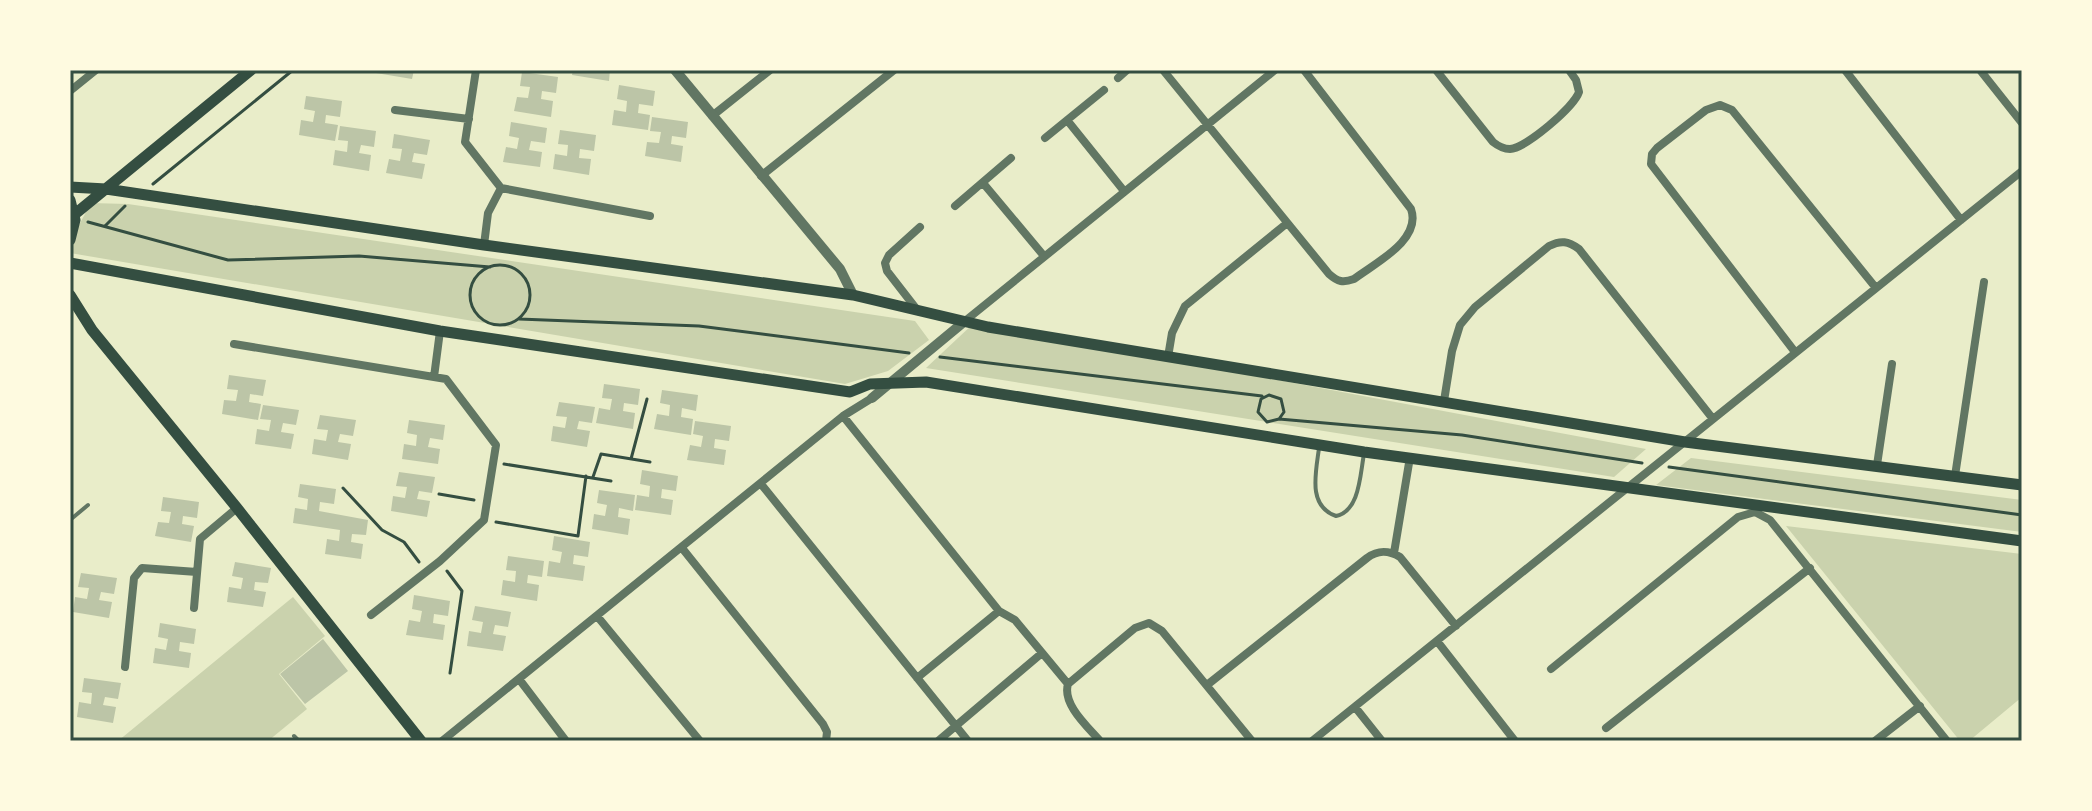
<svg xmlns="http://www.w3.org/2000/svg" width="2092" height="811" viewBox="0 0 2092 811" font-family="Rubik,sans-serif">
<style>
.green{fill:#cad2ad}
.building{fill:#bcc5a7}
.lines{fill:none;stroke-linecap:round;stroke-linejoin:round}
.path{stroke:#344e41;stroke-width:3}
.service{stroke:#617663;stroke-width:4}
.minor{stroke:#617663;stroke-width:8}
.tertiary{stroke:#617663;stroke-width:10}
.secondary{stroke:#344e41;stroke-width:11}
.neatline{fill:none;stroke:#344e41;stroke-width:3}
</style>
<rect width="100%" height="100%" fill="#e9edc9"/>
<path class="green" d="M90,203L128,204L915,321L929,340L888,371L845,384L70,253C70,236 84,219 90,203Z
M974,323L1646,449L1614,477L926,368Z
M1691,458L2022,500V532L1656,485Z
M1786,526L2022,554V697L1969,741H1960Z
M293,597L325,636L279,674L307,709L268,741H118Z"/>
<path class="building" d="M377,70H414L412,79L376,73Z
M573,70H610L609,81L572,75Z
M522,72L558,77L556,93L542,91L541,99L553,101L551,117L514,111L517,97L528,98L530,87L520,86Z
M619,85L655,91L653,106L639,104L638,113L650,115L648,130L612,125L614,110L626,112L627,101L617,99Z
M306,96L342,101L340,117L326,115L325,123L338,125L335,141L299,135L301,120L313,122L315,111L304,109Z
M652,117L688,122L686,138L672,136L671,144L683,146L681,162L645,156L647,142L659,143L661,132L650,131Z
M511,122L547,128L545,143L531,141L529,150L542,152L540,167L503,162L506,147L517,149L519,138L509,136Z
M340,126L376,131L374,147L361,145L359,153L371,155L369,171L333,165L335,150L347,152L348,141L338,140Z
M560,130L596,135L594,151L580,149L579,158L591,159L589,175L553,169L555,154L567,156L568,145L558,144Z
M394,134L430,140L427,155L414,153L412,162L425,164L422,179L386,173L389,159L400,161L402,149L392,148Z
M229,375L266,380L263,396L250,394L249,402L261,404L258,420L222,414L224,400L236,401L238,390L227,389Z
M604,384L640,389L638,405L624,403L623,411L635,413L633,429L596,423L599,408L610,410L612,399L602,398Z
M662,390L698,395L696,411L682,408L681,417L693,419L691,435L654,429L657,414L669,416L670,405L660,403Z
M559,402L595,407L592,423L579,421L577,429L590,431L587,447L551,441L553,426L565,428L567,417L556,416Z
M263,405L299,410L296,425L283,423L281,432L294,434L291,449L255,444L257,429L269,431L271,420L260,419Z
M320,415L356,420L353,436L340,434L338,442L351,444L348,460L312,454L314,439L326,441L328,430L317,429Z
M409,420L445,425L443,440L430,438L428,447L440,449L438,464L402,459L404,444L416,446L417,435L407,433Z
M695,421L731,426L729,441L715,439L714,448L726,450L724,465L687,460L690,445L701,447L703,436L693,434Z
M642,470L678,476L676,491L662,489L661,498L673,500L671,515L635,510L637,495L649,497L650,486L640,484Z
M399,472L435,477L432,493L419,491L417,499L430,501L427,517L391,511L393,496L405,498L407,487L396,486Z
M300,484L336,489L334,504L320,502L319,511L368,520L366,535L352,534L351,542L363,544L361,559L325,554L327,539L339,541L340,530L293,523L295,508L307,510L308,499L298,497Z
M599,490L635,495L633,511L619,508L618,517L630,519L628,535L592,529L594,514L605,516L607,505L597,503Z
M163,497L199,502L197,518L183,516L182,524L194,526L191,542L155,536L158,522L169,523L171,512L161,511Z
M554,536L590,542L588,557L574,555L573,564L585,566L583,581L547,576L549,561L560,563L562,552L552,550Z
M508,556L544,561L542,577L528,575L527,583L539,585L537,601L501,595L503,580L515,582L516,571L506,570Z
M235,562L271,568L268,583L255,582L254,590L266,592L263,607L227,602L229,587L241,589L243,578L232,576Z
M81,573L117,578L114,594L101,592L99,600L112,602L109,618L73,612L75,597L87,599L89,588L78,587Z
M414,595L450,601L448,616L434,614L433,623L445,625L443,640L406,635L409,620L420,622L422,611L412,609Z
M475,606L511,612L508,627L495,625L493,634L506,636L503,651L467,646L469,631L481,633L483,622L472,620Z
M160,623L196,629L194,644L180,642L179,651L191,653L189,668L153,663L155,648L166,650L168,639L158,637Z
M323,639L348,671L305,704L280,674Z
M84,678L121,683L118,699L105,697L103,705L116,707L113,723L77,717L79,702L91,704L92,693L82,692Z"/>
<g class="lines">
<path class="path" d="M153,184L293,70
M88,222L228,260L359,256L490,267
M105,226L125,206
M470 295a30 30 0 1 1 60 0a30 30 0 1 1-60 0Z
M519,319L699,326L909,353
M940,357L1262,396
M1279,419L1284,412L1281,399L1269,395L1261,399L1258,412L1267,422L1279,419L1462,435L1642,463
M631,459L647,399
M504,464L611,481
M1669,467L2022,515
M593,477L601,454L650,462
M343,488L382,530L404,542L419,562
M439,494L474,500
M496,522L578,536L586,476
M447,571L462,591L450,673"/>
<path class="service" d="M1319,448C1316,472 1307,506 1336,516C1360,511 1360,474 1364,454
M70,520L88,505
M294,736L299,741"/>
<path class="minor" d="M476,70L465,142L501,188
M1163,70L1329,274C1338,282 1343,283 1354,279C1375,263 1422,240 1411,209L1304,70
M1436,70L1493,142C1498,146 1503,149 1510,149C1526,148 1574,107 1579,92L1576,80L1569,70
M1845,70L1961,220
M1980,70L2022,123
M1118,78L1127,70
M70,91L96,70
M395,110L469,119
M712,116L770,70
M1067,120L1124,191
M1045,138L1104,90
M761,176L894,70
M983,183L1044,256
M955,206L1011,158
M484,245L488,213L501,188L650,216
M918,311L887,271L885,263L889,255L920,227
M965,321L1275,70
M234,344L446,379L496,445L484,520L440,561L371,615
M1795,352L1651,164L1652,154L1657,148L1706,110L1720,105L1732,110L1876,288
M1168,357L1172,333L1185,306L1286,224
M434,377L440,331
M1444,401L1452,351L1460,325L1475,307L1549,246C1561,240 1568,241 1579,249L1713,419
M843,416L999,611L1015,620L1068,684
M1877,465L1892,364
M1955,476L1984,282
M761,484L968,741
M682,548L823,724L827,732L826,741
M1394,553L1410,457
M194,608L200,539L237,508
M597,616L700,741
M1437,641L1515,741
M125,667L134,578L142,568L197,572
M1551,669L1738,517L1755,512L1770,520L1947,741
M917,678L999,611
M519,679L566,741
M1068,684L1135,628L1149,623L1162,631L1252,741
M1068,684C1062,704 1087,726 1100,741
M1207,685L1367,558C1378,550 1388,550 1400,557L1456,626
M1355,707L1382,741
M1606,728L1810,568
M442,741L843,416L872,398
M938,741L1042,653
M1312,741L2022,171
M1875,741L1920,706"/>
<path class="tertiary" d="M675,70L840,269L853,295
M872,398L965,321"/>
<path class="secondary" d="M70,187L106,189L484,245L853,295L988,327L1685,442L2022,485
M70,200L75,220L70,240
M75,214L251,70
M70,263L440,331L850,392L870,384L926,382L1364,452L2022,541
M70,295L92,330L237,508L421,741"/>
</g>
<rect width="2092" height="811" fill="none" stroke="#fefae0" stroke-width="144"/>
<rect x="72" y="72" width="1948" height="667" class="neatline"/>
</svg>
